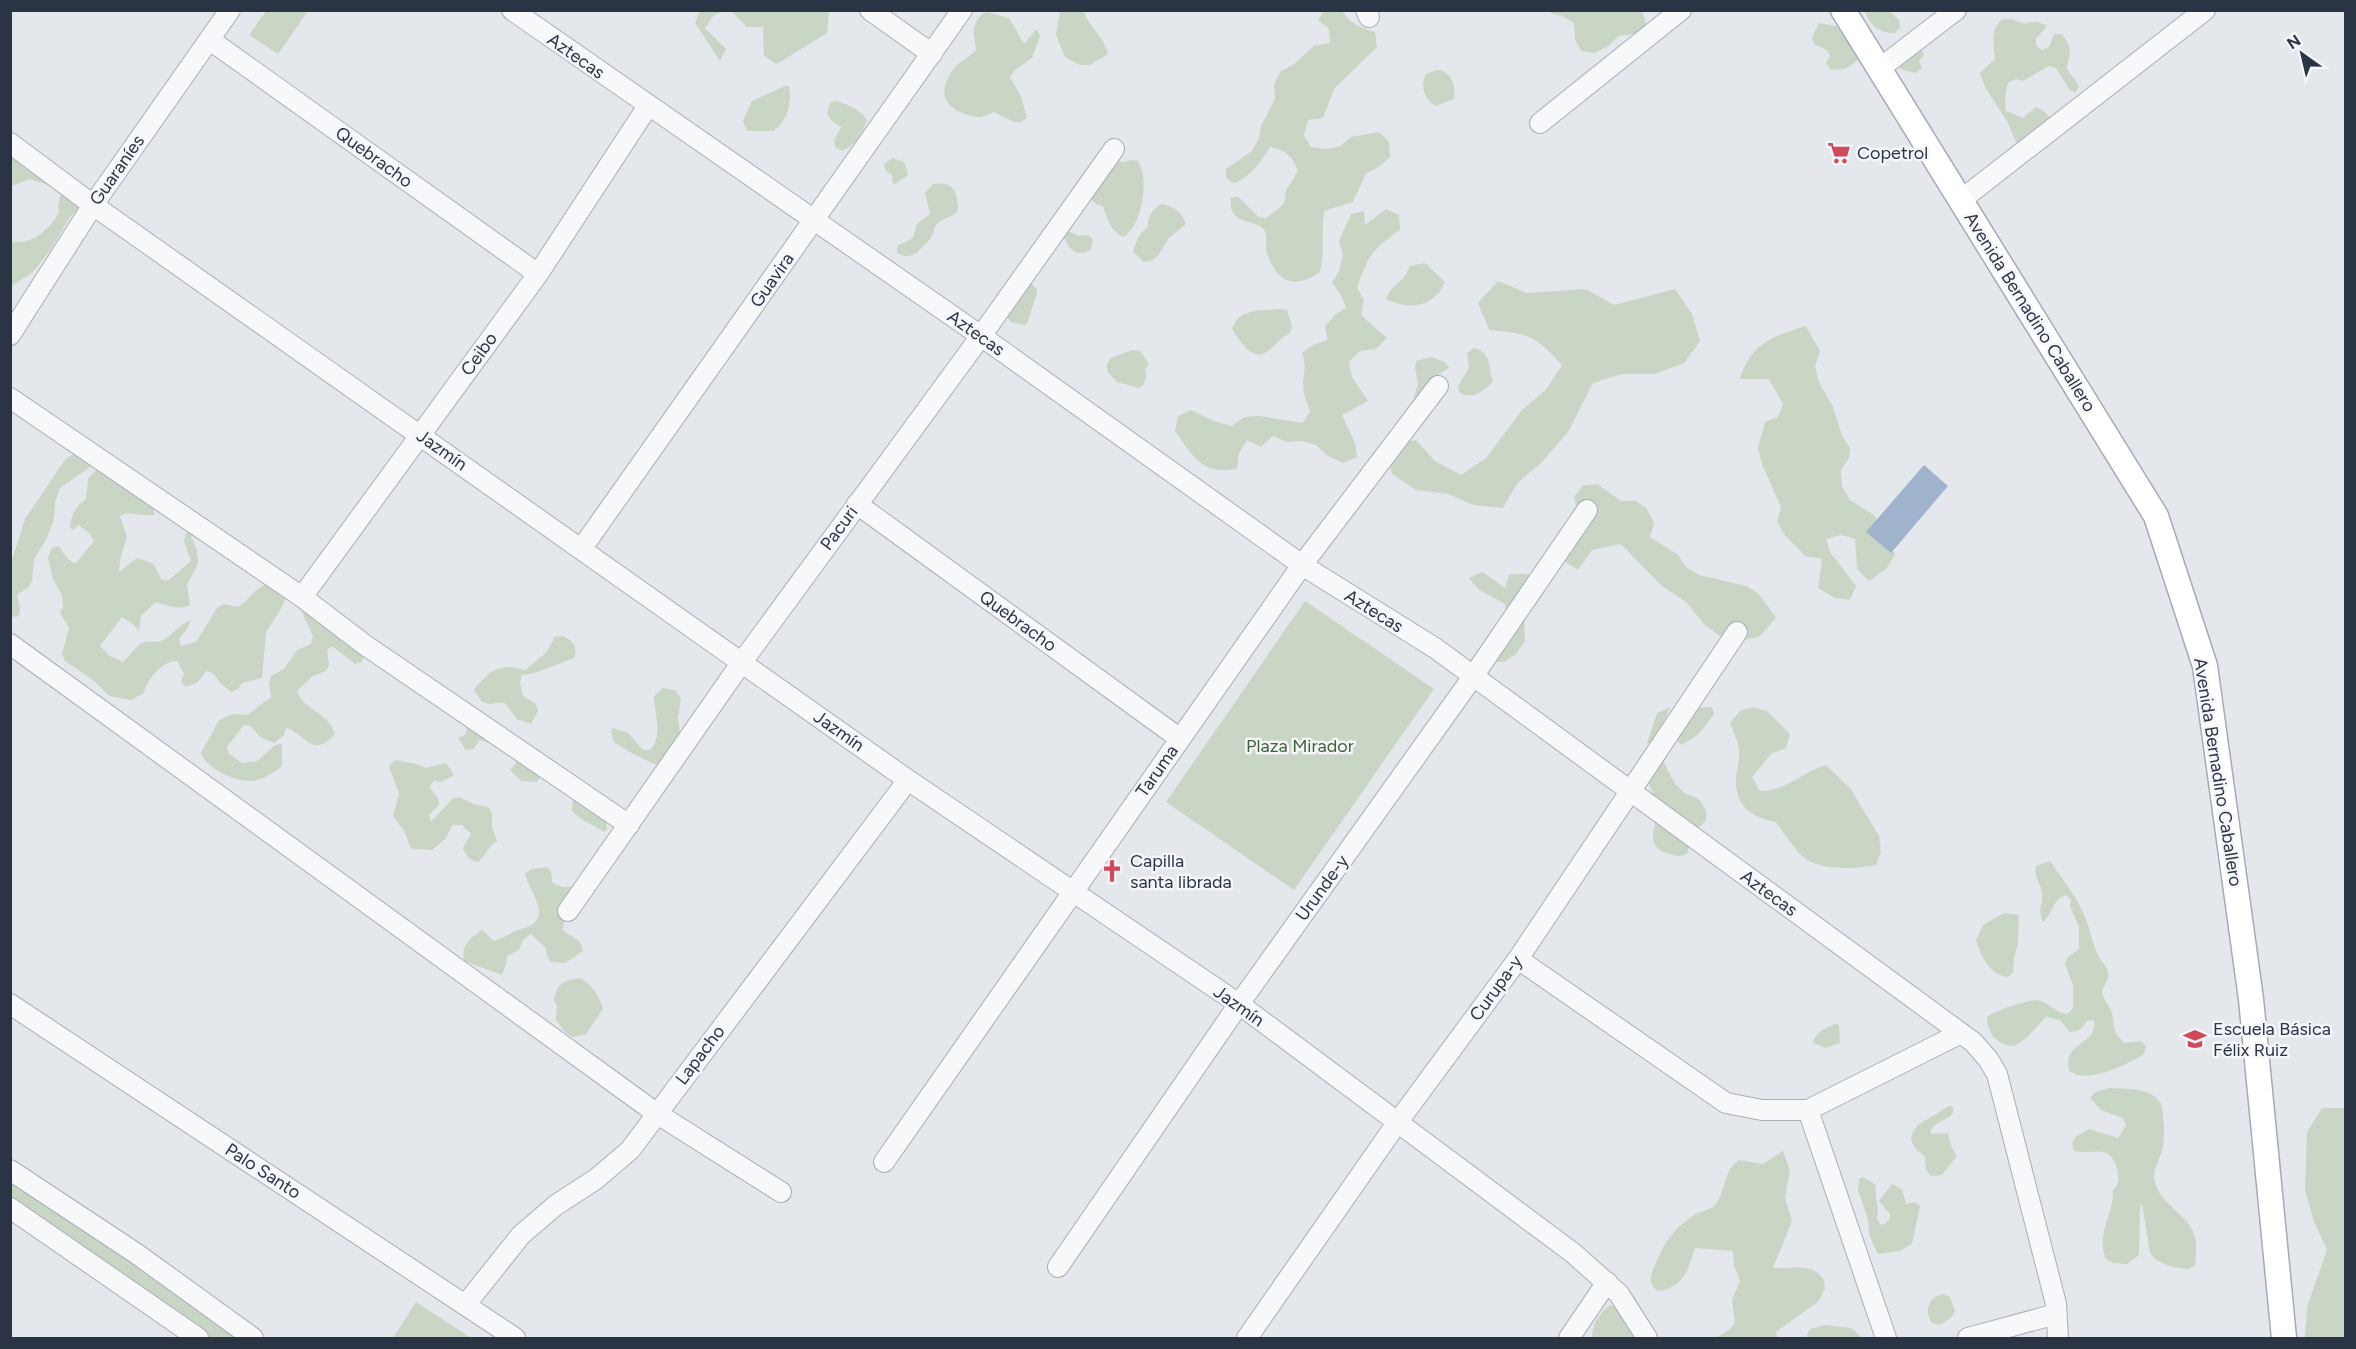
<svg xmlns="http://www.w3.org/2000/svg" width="2356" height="1349" viewBox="0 0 2356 1349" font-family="Figtree,sans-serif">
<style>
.green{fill:#c9d6c5}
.water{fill:#9fb4cc}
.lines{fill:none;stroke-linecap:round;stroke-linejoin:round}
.minor-casing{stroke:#a9aeb7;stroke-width:22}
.major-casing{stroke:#a3abb8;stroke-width:27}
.minor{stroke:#f7f8fa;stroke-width:20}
.major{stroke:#fff;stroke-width:24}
.labels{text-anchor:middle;stroke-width:5;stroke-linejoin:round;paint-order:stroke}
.street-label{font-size:18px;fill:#2b3445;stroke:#f4f6f9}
.poi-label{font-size:18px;fill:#2b3445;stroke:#f4f6f9;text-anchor:start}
.park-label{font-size:18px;fill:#3f6138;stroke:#f4f6f9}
</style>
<rect width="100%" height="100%" fill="#e4e7ec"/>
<path class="green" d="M266,11H308L278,54L249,35Z
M700,11H723L714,15L705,28L726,49L720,61L695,23Z
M731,11H829L827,33L777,64L764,56L763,27H747Z
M1060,11H1084C1088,27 1104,36 1108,54L1090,65H1080L1065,57L1056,35Z
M1324,11H1342C1351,24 1360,28 1375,32L1377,47L1334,89L1323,118L1308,120L1304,135L1311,147L1326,149L1339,147L1351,137L1379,132L1389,142L1390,157L1379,167L1366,173L1353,202L1324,211C1321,232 1325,251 1320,272C1295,289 1277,284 1267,253C1265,246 1268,236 1264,230C1257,218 1227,227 1231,197H1238L1259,217L1266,218L1284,204L1286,190L1298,171C1291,155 1287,151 1270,147C1262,160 1248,181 1232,183L1226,177V169L1252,151L1259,138L1261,126L1275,99L1274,84L1281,71L1293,65L1314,46L1330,43L1329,29L1318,20Z
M1545,11H1642L1647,28L1633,34L1619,36L1608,46L1595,53L1581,51L1575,39L1574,23L1562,16Z
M1865,11H1889L1899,20L1900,28L1895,33C1880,33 1869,26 1865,11Z
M986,12L1009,18L1024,44L1037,29L1040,36L1032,58L1014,71L1010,77L1021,96L1027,118L1021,122H1014L994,112C990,113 985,116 981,117C976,118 967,115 962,113C939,104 941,86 954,68C960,61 970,57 976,50C974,35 970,21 986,12Z
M2004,19H2011L2025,24C2034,20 2039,22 2047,26L2036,39V46L2042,50L2049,47L2054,34H2062C2074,51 2069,50 2067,69L2079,86L2075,93L2069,89L2056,68L2049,66L2023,81L2016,79L2008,83C2005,91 2005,102 2006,111L2023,118L2036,107C2051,114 2053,121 2055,137L2046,148L2038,152L2016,142L2007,121L1985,87L1980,73L1995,59C1994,45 1989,26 2004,19Z
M1819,23L1836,26L1861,56C1853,66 1843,72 1830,69L1826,63L1830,56L1827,50L1814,44L1812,37Z
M1920,48L1924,55L1919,61L1922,68L1916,73L1902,70L1897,65Z
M1437,70C1452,71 1456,86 1454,99L1436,106C1424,100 1420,85 1426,74Z
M785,86H789C792,102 788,121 773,131H747L743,121L752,101Z
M834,101C845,102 860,110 867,120C862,135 856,143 843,151L836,148L834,141L841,127L832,121L827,114L830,103Z
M12,153L26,159L32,164L42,175L56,182L65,194L80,196L85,202L70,217L51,249L32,273L11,286V242C34,244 47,231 59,213L58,206L61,193L57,188L30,179L11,186Z
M893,158L904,162L908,173L907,176L895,184L892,182V175L886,171L884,164Z
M1131,160L1138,161C1150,178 1142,227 1123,237C1111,232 1107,218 1103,206L1096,204L1090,198L1116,161L1124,162Z
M933,184C952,181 958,191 958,210C953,218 945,217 938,223C933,227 935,230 932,236C930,240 926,243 922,247C914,256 909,259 897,253V246L913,238L917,224L930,214L925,193Z
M1162,204C1175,207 1182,212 1186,224L1169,238L1157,257L1151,261L1144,262L1133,252C1136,242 1139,233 1148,227C1147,217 1153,208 1162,204Z
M1386,209L1399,215L1400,230C1372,250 1368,255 1357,288L1364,300L1361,315L1387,338L1376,349L1360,351L1349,362L1352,377L1368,401L1342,415L1355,443L1357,457L1343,463L1328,456L1316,445L1302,441L1287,442L1273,436L1261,447L1247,440L1239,453L1237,469C1201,475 1194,457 1175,431L1178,416L1191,410L1216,422L1232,426L1244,417L1259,416L1303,423L1310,411C1306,401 1303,392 1303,382C1304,368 1307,369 1302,353L1313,345L1327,340L1325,326L1335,315L1346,308L1341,295L1332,283L1339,271L1343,255L1339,241L1351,214L1364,211L1365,225Z
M1066,230L1079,236L1087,235L1093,239L1091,249C1079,258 1069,251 1064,237Z
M1425,263L1445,282C1434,307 1410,311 1386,299C1394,281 1403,284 1410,266Z
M1498,281L1527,293L1586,289L1614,305L1675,289L1692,314L1700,341L1684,363L1655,374H1621L1593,383L1568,432L1540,464L1518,482L1503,508L1474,505L1448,494L1416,490L1392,474L1387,446L1416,440L1435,461L1461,475L1486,458L1523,409L1546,390L1562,365C1536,336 1528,333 1489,330L1478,303Z
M1029,282L1037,289V293L1027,324L1023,325L1011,322L1006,316Z
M1279,309L1287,310L1292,326L1290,333C1281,338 1276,344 1268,351C1254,363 1238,340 1232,329C1239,308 1261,311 1279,309Z
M1806,326L1820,351L1815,366L1819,382L1833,407L1842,436L1850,448L1849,458L1841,470L1842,487L1850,500L1874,515L1882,526L1895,555L1886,569L1869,581L1857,569L1855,539L1841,535L1826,539L1830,552L1856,586L1850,600L1835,598L1818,588L1822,559L1805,556L1784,534L1777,522L1781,507L1762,464L1758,448L1765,422L1778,417L1783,404L1769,379H1740C1750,344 1773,336 1806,326Z
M1474,348C1492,352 1488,368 1493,382C1482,391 1475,400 1460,393L1458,386L1469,368L1467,353Z
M1132,350L1140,351L1149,364L1145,369L1146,376L1144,384L1139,388L1117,382L1107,371V364L1111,358Z
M1431,357L1445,362L1449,368L1435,377L1412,405L1418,383L1415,368L1416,361Z
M78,450L94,461L90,467L60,488L55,502L54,519L46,540L34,559L32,581L29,587L17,595L20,609L19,616L11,617V563L25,519L65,460Z
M97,469L163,510L160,512L154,510V515C142,517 130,510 120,516L127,537L120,560L119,572L137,558C159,565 151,561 162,580H169L191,561L184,541L186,533L193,530L197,533L191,537L197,550L198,564L187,584L190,605C178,611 167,605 156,602L141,616L139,631L134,625L122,617L100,646L110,656L123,662C130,656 135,646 144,642C151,640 157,644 163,640C174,634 180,624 191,620L188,628L179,639L181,646L196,642L217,608L224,604L238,607C249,600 256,588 267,583L287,593L282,607L266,632L262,678L242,683L238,689L231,692L220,683L213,673L206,671L198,682L186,687L181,682L184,674L177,661C161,661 148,679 144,693L131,700L109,696L93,680L65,661L62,654L69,628L60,613L63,607L62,595L53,580L48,557L52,548L59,546L67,558L74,563L77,562L94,541L88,532L78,525L74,530L70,528C72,514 74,508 86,499L88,479Z
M1597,484L1621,501H1636L1647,509L1654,523L1650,537L1678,555L1686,567L1699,575L1746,586L1759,594L1776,618L1759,637L1728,642L1704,624L1686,602L1662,586L1621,544L1592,550L1578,570L1565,562V548L1581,525L1574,497L1582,486Z
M1482,572L1505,588L1509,575C1529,572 1534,573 1544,592L1536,605L1524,614L1525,641L1516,654L1504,662H1489L1479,652L1486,638L1499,631L1507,618L1505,604L1478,589L1469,578Z
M1305,601L1434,689L1294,890L1166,802Z
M300,602L493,719L505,734L606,819L607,830L604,832C594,825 577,819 572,810L573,798L541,776L537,782L521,781L510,770L519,759L501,745L480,740L473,749L466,750L458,738L465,735L469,723L366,650L362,662L355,664L332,646L327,650L329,664L326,671L313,676L297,691C303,710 326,711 335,733C314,760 307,735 286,728L284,735L274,743L260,737L251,726L244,725L227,747L229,754L242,763L257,761L275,745L282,744V766C275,772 266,778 257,780C240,785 206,769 201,753L219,720L233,714L247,715L271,697L269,683L271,676L284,669L297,650L311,644L313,636L304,617Z
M562,636C573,640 578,647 574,658L535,673L522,675L520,682L523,696L536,704L538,711L531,724L517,719L504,702L490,704L482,702L474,690C483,677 495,666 512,667C518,668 520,670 526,670C537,660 550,652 554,637Z
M663,688L675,690L681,698L678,717L680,733L658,765C640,759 629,751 614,742L611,731L613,728L628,733L643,750H650C664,735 654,714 654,696Z
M1670,707L1655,743H1647L1657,713Z
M1712,707L1714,714C1705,727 1696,739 1681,745L1676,739L1695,708Z
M1753,707L1767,711L1790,734L1786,748L1772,753L1752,777L1760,791C1787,791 1800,773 1826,765L1850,788L1879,836L1881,852L1876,865C1857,869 1817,871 1802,856C1792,846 1784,833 1776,822C1751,818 1735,805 1736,778C1737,769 1740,759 1739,750C1738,741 1733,731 1730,723L1740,711Z
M1662,758C1667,768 1672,781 1680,789C1691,800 1701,792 1707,815L1705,822L1693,832L1687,854C1680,857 1676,856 1669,854C1641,846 1659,827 1657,807C1655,795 1649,787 1647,776Z
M395,760L416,764L426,768L446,763L454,775L441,782L434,781L429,787L438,798L439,805L429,815L431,822L452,799L459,797L473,804L488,807L492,813V827L497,841C488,846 486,856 478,862C469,860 466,856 463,848L471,834L462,825H452L446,838L432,850L413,849L410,847L405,832L393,816L399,794L389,766Z
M2050,861C2061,878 2074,893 2083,912C2089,925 2091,938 2096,951C2099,959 2106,964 2108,972C2110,979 2105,982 2103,989C2101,998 2108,1003 2111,1010C2116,1025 2110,1031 2125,1043L2141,1041L2146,1046L2144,1054C2129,1064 2084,1086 2069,1070C2063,1040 2097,1047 2094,1020L2087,1021C2082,1029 2079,1031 2070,1032L2060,1020L2046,1017L2027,1037L2015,1046C1998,1046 1987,1034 1987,1017C1994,1011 2033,997 2041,1001C2051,1005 2056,1012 2067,1014L2073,1008V985L2065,964L2068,957L2079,949V927L2070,907L2071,900L2066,895C2051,900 2054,913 2043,922C2037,908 2043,906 2042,894C2041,883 2033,877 2036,866Z
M546,867L551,871L552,882C562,889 570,888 581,882L578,903L564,922L563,930C572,938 580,937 583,951L565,963L551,962L547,956L546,948L531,934L523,940L519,950L507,956L506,964L502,975L464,961C461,945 469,939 482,930L494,941C503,939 508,934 516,931C521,928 529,928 534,923C548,911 528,888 525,874L531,869Z
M2004,913L2019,915L2018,943L2014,958L2013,973L2007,977C1989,974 1981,956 1976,940L1983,925Z
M580,978C591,983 600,997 603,1009L586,1034L572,1037L565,1032L556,1020L557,1006L554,1000C558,983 564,980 580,978Z
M1835,1024L1839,1025L1840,1043L1825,1048L1814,1043L1813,1040L1821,1031Z
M2110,1088C2126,1089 2152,1087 2161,1104C2163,1108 2163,1114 2163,1118C2165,1128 2164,1141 2162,1151C2158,1163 2151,1173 2156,1186C2165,1207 2190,1217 2195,1237C2197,1245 2196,1256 2195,1265L2189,1269C2176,1268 2158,1265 2150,1253L2142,1203L2140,1209L2139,1255L2127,1264L2113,1263L2106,1259C2095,1234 2114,1215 2113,1190C2120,1183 2119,1179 2117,1169C2110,1143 2094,1155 2074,1151L2072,1143L2075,1137L2089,1129L2118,1138L2126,1125L2123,1118L2101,1110L2090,1098L2095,1092Z
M1949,1106L1953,1107V1113C1946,1121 1935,1122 1930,1131L1932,1134L1948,1133L1951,1146L1957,1156L1942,1175L1931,1176L1926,1170L1925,1157L1916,1149L1912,1143L1911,1139L1913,1132L1918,1125Z
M2322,1108H2345V1338H2305L2307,1307L2327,1250L2313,1219L2305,1190L2307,1132Z
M1783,1151L1790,1170L1785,1198L1792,1221L1773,1268C1792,1270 1811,1261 1824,1280L1825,1288L1819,1301L1776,1332L1777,1338H1716L1730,1329L1735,1323L1732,1300L1740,1281L1734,1266L1733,1251L1695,1248C1689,1269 1683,1288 1658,1291C1651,1286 1649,1280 1652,1272C1664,1245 1669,1232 1694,1215C1700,1211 1710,1211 1715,1205C1727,1191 1722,1171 1739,1160L1763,1164Z
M1863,1177L1876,1185C1874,1198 1880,1206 1877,1219L1881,1225L1885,1224L1890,1218V1214L1879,1201L1892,1184L1902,1189L1906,1204L1914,1202L1920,1206L1912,1244L1899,1251L1880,1254L1877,1253L1869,1234L1868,1219L1858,1191L1859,1179Z
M10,1180L137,1264L242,1338H211L11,1202Z
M1943,1294L1950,1297L1955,1311L1951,1318L1939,1325L1932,1323C1924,1311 1928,1297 1943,1294Z
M416,1302L471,1338H393Z
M1610,1305L1617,1307L1636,1338H1592C1592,1325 1599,1313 1610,1305Z
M1825,1325L1851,1328L1862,1338H1806L1810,1329Z"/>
<path class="water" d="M1924,465L1948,486L1891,553L1866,532Z"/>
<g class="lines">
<g class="minor-casing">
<path id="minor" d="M512,10L981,336L1302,565L1435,648L1973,1042L1988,1059L1997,1074L2056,1304L2058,1338
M870,10L932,54
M1366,10L1369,17
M210,40L538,274
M1879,69L1956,10
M1540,123L1681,10
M10,143L93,205L908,780L1239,1004L1573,1253L1619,1294L1647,1338
M1961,200L2205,10
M10,335L93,205L230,10
M10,398L302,597L365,645L629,825
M857,504L1179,738
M582,548L962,10
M302,597L538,274L648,106
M10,644L656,1113L781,1192
M568,911L742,662L981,336L1114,149
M1518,959L1726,1103L1762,1110H1808L1961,1033
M10,1004L515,1338
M1808,1110L1886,1338
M884,1162L1302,565L1438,386
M10,1170L137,1254L253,1338
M10,1208L198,1338
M1058,1267L1239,1004L1472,678L1587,510
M466,1304L521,1235L556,1205L596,1179L630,1150L908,780
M1247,1338L1397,1123L1518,959L1737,632
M1569,1338L1607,1282
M1968,1338L2056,1314"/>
</g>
<g class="major-casing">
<path id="major" d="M1843,10L2156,516L2205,666L2251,999L2284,1338"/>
</g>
<use href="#minor" class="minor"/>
<use href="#major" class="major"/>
</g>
<defs>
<g id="supermarket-bare" transform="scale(1.8)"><path d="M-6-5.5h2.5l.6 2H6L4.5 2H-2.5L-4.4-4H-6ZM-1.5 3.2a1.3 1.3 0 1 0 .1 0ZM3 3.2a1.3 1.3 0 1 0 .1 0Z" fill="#d1495b" stroke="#f4f6f9" stroke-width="2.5" paint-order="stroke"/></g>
<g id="church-bare" transform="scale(1.8)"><path d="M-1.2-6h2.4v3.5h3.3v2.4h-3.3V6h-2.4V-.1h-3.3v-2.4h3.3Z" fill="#d1495b" stroke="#f4f6f9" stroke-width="2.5" paint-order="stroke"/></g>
<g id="school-bare" transform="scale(1.8)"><path d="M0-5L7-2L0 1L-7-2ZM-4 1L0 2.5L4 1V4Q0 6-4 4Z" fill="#d1495b" stroke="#f4f6f9" stroke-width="2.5" paint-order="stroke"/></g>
</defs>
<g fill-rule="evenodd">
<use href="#supermarket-bare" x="1839" y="153"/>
<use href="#church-bare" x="1112" y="871"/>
<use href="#school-bare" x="2195" y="1039"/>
</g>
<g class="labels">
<g class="street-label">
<text transform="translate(576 56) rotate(35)" y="6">Aztecas</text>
<text transform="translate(374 157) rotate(36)" y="6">Quebracho</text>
<text transform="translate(117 170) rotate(-55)" y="6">Guaraníes</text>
<text transform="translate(772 280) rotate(-55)" y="6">Guavira</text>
<text transform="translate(2030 312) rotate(58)" y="6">Avenida Bernadino Caballero</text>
<text transform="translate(976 333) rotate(35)" y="6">Aztecas</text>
<text transform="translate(479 354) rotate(-54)" y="6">Ceibo</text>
<text transform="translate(442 450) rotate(35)" y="6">Jazmín</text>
<text transform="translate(839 528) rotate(-54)" y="6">Pacuri</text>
<text transform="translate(1374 611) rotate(32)" y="6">Aztecas</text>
<text transform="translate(1018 621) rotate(36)" y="6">Quebracho</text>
<text transform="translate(839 731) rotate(35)" y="6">Jazmín</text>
<text transform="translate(1157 771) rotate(-55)" y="6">Taruma</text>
<text transform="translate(2218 772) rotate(81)" y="6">Avenida Bernadino Caballero</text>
<text transform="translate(1322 888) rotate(-54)" y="6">Urunde-y</text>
<text transform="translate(1769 893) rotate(36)" y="6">Aztecas</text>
<text transform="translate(1496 988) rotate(-54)" y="6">Curupa-y</text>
<text transform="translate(1239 1006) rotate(35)" y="6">Jazmín</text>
<text transform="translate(700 1055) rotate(-53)" y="6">Lapacho</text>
<text transform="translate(263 1171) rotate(33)" y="6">Palo Santo</text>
</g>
<g class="poi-label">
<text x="1857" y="159">Copetrol</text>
<text x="1130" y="867">Capilla<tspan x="1130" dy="21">santa librada</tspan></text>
<text x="2213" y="1035">Escuela Básica<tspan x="2213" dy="21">Félix Ruiz</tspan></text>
</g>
<g class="park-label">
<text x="1300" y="752">Plaza Mirador</text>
</g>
</g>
<rect width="2356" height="1349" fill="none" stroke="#2b3445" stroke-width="24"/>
<g transform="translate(2302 54) rotate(326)" stroke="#f4f6f9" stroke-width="4.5" paint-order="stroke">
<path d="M0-4.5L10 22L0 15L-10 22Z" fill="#2b3445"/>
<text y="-9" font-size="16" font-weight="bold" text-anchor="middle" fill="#2b3445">N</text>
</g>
</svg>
